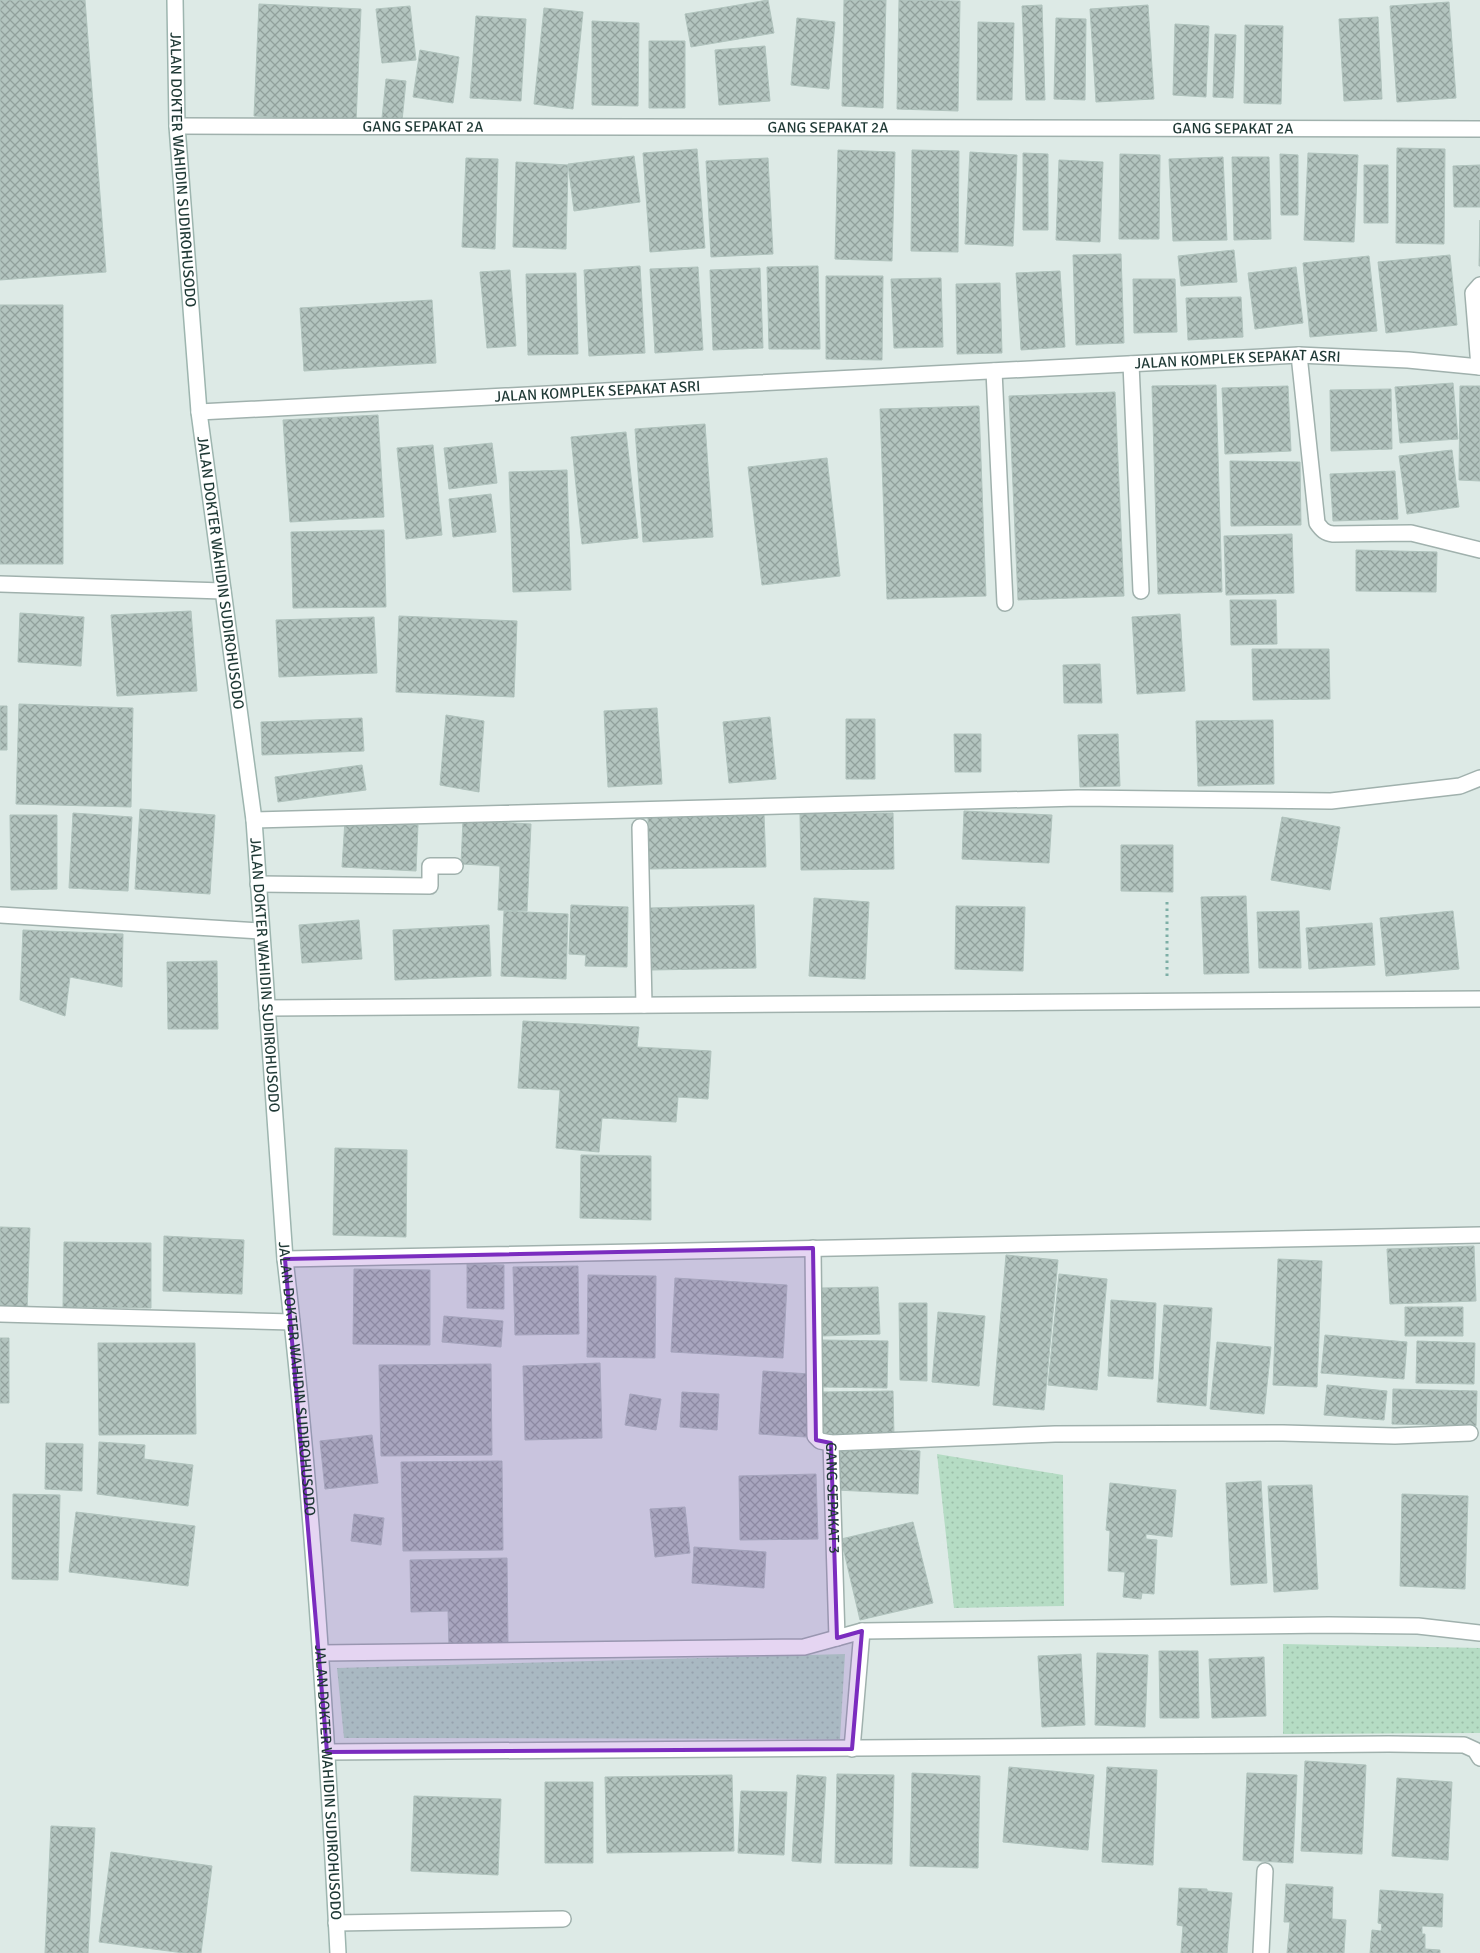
<svg xmlns="http://www.w3.org/2000/svg" width="1480" height="1953" viewBox="0 0 1480 1953" font-family="Signika,sans-serif">
<style>
.grass{fill:url(#grass-dots)}
.building{fill:url(#building-cross-hatch);stroke:#b0c3bd}
.lines{fill:none;stroke-linecap:round;stroke-linejoin:round}
.lane-casing{stroke:#a0b1ad;stroke-width:18}
.street-casing{stroke:#a0b1ad;stroke-width:18}
.secondary-casing{stroke:#9db5af;stroke-width:18}
.path{stroke:#7daea5;stroke-width:3;stroke-dasharray:2.5 4;stroke-linecap:butt}
.lane{stroke:#fff;stroke-width:15}
.street{stroke:#fff;stroke-width:15}
.secondary{stroke:#fff;stroke-width:15}
.marked{fill:#7b2cbf;fill-opacity:0.2;stroke:#7b2cbf;stroke-width:4;stroke-linejoin:round}
.labels{text-anchor:middle;stroke-width:5;stroke-linejoin:round;paint-order:stroke}
.street-label{font-size:15px;fill:#1f3935;stroke:#eef6f3}
</style>
<defs>
<pattern id="grass-dots" width="8" height="8" patternUnits="userSpaceOnUse" patternTransform="scale(1.25)"><rect width="8" height="8" fill="#b5dcc4"/><path d="M2 2h.1M6 6h.1" fill="none" stroke="#9bbea9" stroke-width="1.8" stroke-linecap="round"/></pattern>
<pattern id="building-cross-hatch" width="8" height="8" patternUnits="userSpaceOnUse" patternTransform="scale(1.25)"><rect width="8" height="8" fill="#b3c4bf"/><path d="M0 0l8 8M0 8l8-8" fill="none" stroke="#91a09c"/></pattern>
</defs>
<rect width="100%" height="100%" fill="#ddeae6"/>
<path class="grass" d="M937,1454L1063,1475L1064,1606L954,1608Z
M1283,1644L1480,1648V1733L1283,1734Z
M845,1654L840,1739L344,1738L337,1668Z"/>
<path class="building" d="M0,0H85L106,272L0,280Z
M768,0L774,33L691,47L685,14Z
M844,0H886L883,108L842,106Z
M899,0L960,1L958,111L897,109Z
M1449,2L1456,98L1397,102L1390,6Z
M259,4L361,9L356,122L254,116Z
M1042,5L1045,100H1026L1022,6Z
M1148,5L1154,99L1096,102L1090,9Z
M410,6L416,60L382,63L376,9Z
M544,8L583,12L573,109L534,104Z
M476,16L526,19L521,101L470,98Z
M1378,17L1382,99L1344,101L1339,19Z
M797,18L835,22L829,89L791,85Z
M1056,18L1086,19L1085,100L1054,99Z
M592,21L639,23L638,106L592,105Z
M978,22L1014,23L1012,100H977Z
M1175,24L1209,26L1206,97L1173,95Z
M1245,25L1283,26L1281,104L1244,103Z
M1215,34L1236,35L1233,98L1213,97Z
M649,41H685V108H649Z
M765,46L770,101L719,105L715,50Z
M420,50L459,57L453,103L413,97Z
M386,79L406,81L402,121L382,118Z
M1397,148L1445,149L1444,244L1396,243Z
M697,149L705,248L650,252L643,153Z
M838,150L895,152L892,261L835,259Z
M912,150L959,151L958,252L911,251Z
M970,152L1017,155L1013,246L965,244Z
M1023,153L1048,154V230H1023Z
M1308,153L1358,155L1354,242L1304,240Z
M1120,154L1160,155L1159,239H1119Z
M1280,154L1298,155V215H1281Z
M634,156L640,202L574,211L568,164Z
M1223,157L1227,240L1173,241L1169,159Z
M1232,157H1269L1271,239L1234,240Z
M466,158L498,159L495,249L462,247Z
M768,158L773,254L711,257L706,161Z
M1059,160L1103,162L1100,242L1056,240Z
M516,162L568,165L566,249L513,247Z
M1364,165H1388V223H1364Z
M1480,165V207H1454L1453,166Z
M1480,220V266H1479Z
M1234,250L1237,282L1181,286L1178,256Z
M1121,254L1124,343L1076,345L1073,255Z
M1450,255L1457,325L1386,333L1378,262Z
M1369,256L1377,331L1310,337L1303,263Z
M640,266L645,353L589,356L584,270Z
M818,266L820,349H769L767,267Z
M698,267L703,350L655,353L650,269Z
M1296,267L1303,323L1255,329L1248,273Z
M760,268L763,348L713,350L710,270Z
M510,270L516,346L487,348L480,272Z
M1060,271L1065,347L1021,350L1016,273Z
M576,273L578,354L528,355L526,274Z
M826,276H883L882,360L826,359Z
M941,278L943,347L894,348L891,279Z
M1133,279H1175L1177,332L1134,333Z
M1000,283L1002,353L957,354L956,284Z
M1241,297L1243,337L1188,340L1186,298Z
M432,300L436,363L304,371L300,308Z
M0,305H63V564H0Z
M1453,383L1458,439L1400,443L1395,387Z
M1216,385L1222,592L1158,594L1152,386Z
M1288,386L1291,451L1225,454L1222,388Z
M1460,386H1480V481L1459,480Z
M1391,389L1392,449L1331,451L1330,390Z
M1115,392L1124,596L1018,600L1009,396Z
M979,406L986,596L887,599L880,409Z
M378,415L384,517L290,522L283,420Z
M705,424L713,537L643,542L635,429Z
M626,432L638,538L582,544L571,437Z
M492,443L497,483L449,489L444,448Z
M433,445L442,535L406,539L397,448Z
M1452,450L1459,507L1407,514L1399,456Z
M827,458L840,576L762,585L748,467Z
M1230,461L1300,462L1301,525L1231,526Z
M567,470L571,590L513,592L509,472Z
M1395,471L1398,519L1333,521L1330,474Z
M491,494L496,532L453,537L449,499Z
M384,530L386,607L293,608L291,532Z
M1292,534L1294,593L1226,595L1224,536Z
M1356,550L1437,552L1436,592L1356,591Z
M1230,600H1276L1277,644L1231,645Z
M191,611L197,691L117,696L111,615Z
M20,613L84,617L81,666L18,662Z
M1180,614L1185,691L1137,694L1132,617Z
M399,616L517,621L514,697L396,692Z
M374,617L377,673L279,677L276,620Z
M1252,649H1329L1330,699L1253,700Z
M1100,664L1102,703H1064L1063,665Z
M19,704L133,708L131,807L16,804Z
M0,706H7V750H0Z
M657,708L662,784L608,787L604,711Z
M446,715L484,721L479,792L440,785Z
M770,717L776,779L729,783L723,722Z
M362,718L364,751L262,755L261,722Z
M846,719H875V779H846Z
M1273,720L1274,784L1198,786L1196,721Z
M954,734H981V772H955Z
M1118,734L1120,786L1080,787L1078,735Z
M362,765L366,790L278,802L275,777Z
M140,809L215,815L210,894L135,889Z
M964,811L1052,815L1049,863L962,859Z
M73,813L132,817L128,891L69,888Z
M893,813L894,869L801,870L800,814Z
M764,814L766,867L649,869L648,817Z
M10,815H57V889L11,890Z
M1282,817L1340,827L1330,890L1271,880Z
M345,820L418,825L416,871L342,867Z
M463,820L531,824L527,911L498,910L500,866L461,864Z
M1121,845H1173V892L1121,891Z
M1246,896L1249,973L1204,974L1201,897Z
M814,898L869,902L865,979L809,976Z
M571,905L628,907L627,967L585,966L586,955L569,954Z
M754,905L756,968L652,970L650,908Z
M956,906L1025,907L1023,971L955,969Z
M504,911L568,914L566,979L501,976Z
M1299,911L1301,968H1259L1257,912Z
M1453,911L1459,969L1386,976L1380,918Z
M359,920L362,959L302,963L299,925Z
M1372,923L1375,965L1309,969L1306,928Z
M489,925L491,976L395,980L393,930Z
M23,930L123,934L122,987L70,977L65,1016L20,1000Z
M217,961L218,1029H168L167,962Z
M523,1021L639,1027L637,1047L711,1051L708,1099L678,1097L676,1122L602,1118L599,1152L556,1148L560,1090L518,1088Z
M335,1148L407,1150L406,1237L333,1235Z
M581,1155L651,1156V1220L580,1218Z
M0,1227L30,1228L27,1311L0,1310Z
M164,1236L244,1240L242,1294L163,1291Z
M64,1242L151,1243V1308L63,1307Z
M1474,1246L1476,1301L1390,1304L1387,1249Z
M1006,1255L1058,1260L1044,1410L993,1405Z
M1278,1259L1322,1261L1317,1387L1273,1385Z
M467,1264L504,1265V1309L467,1308Z
M578,1266L579,1334L515,1335L513,1267Z
M354,1269L430,1270V1345L353,1344Z
M1059,1274L1107,1279L1097,1390L1048,1385Z
M588,1275L656,1276L655,1358L587,1357Z
M675,1278L787,1285L783,1358L671,1352Z
M878,1287L880,1334L823,1336L821,1288Z
M1111,1300L1156,1303L1153,1379L1108,1376Z
M899,1303H927V1381L900,1380Z
M1164,1305L1212,1308L1206,1406L1157,1402Z
M1405,1307H1463V1336H1405Z
M938,1312L985,1316L979,1386L932,1382Z
M444,1316L503,1321L501,1347L442,1342Z
M1325,1335L1407,1342L1404,1379L1321,1373Z
M0,1338H9V1403H0Z
M822,1340L888,1341L887,1388L822,1387Z
M1417,1341L1475,1343L1474,1384L1416,1383Z
M1217,1342L1271,1347L1264,1414L1210,1409Z
M98,1343H195L196,1434L99,1435Z
M600,1363L602,1438L525,1440L523,1366Z
M491,1364L492,1455L381,1456L379,1365Z
M763,1371L810,1374L806,1437L759,1434Z
M1327,1385L1387,1391L1384,1420L1324,1415Z
M1393,1389L1477,1391L1476,1426L1392,1424Z
M893,1391L894,1437L823,1438L822,1392Z
M682,1392L719,1394L717,1430L680,1427Z
M630,1394L661,1399L656,1430L625,1425Z
M372,1435L378,1483L325,1489L320,1441Z
M99,1442L145,1445L144,1459L193,1465L188,1506L97,1494Z
M46,1443L83,1444L82,1491L45,1489Z
M837,1446L920,1451L918,1494L836,1490Z
M502,1461L503,1550L403,1551L401,1462Z
M816,1474L818,1539L740,1540L739,1476Z
M1261,1481L1267,1583L1231,1585L1226,1483Z
M1110,1483L1176,1490L1172,1537L1146,1534V1539L1157,1540L1154,1594L1142,1593L1141,1599L1123,1597L1125,1572L1108,1571L1110,1531L1106,1530Z
M1312,1485L1318,1589L1274,1592L1268,1486Z
M13,1494L60,1495L58,1580L12,1579Z
M1402,1494L1468,1496L1465,1589L1400,1586Z
M685,1507L690,1553L655,1557L650,1509Z
M76,1512L195,1526L188,1586L69,1572Z
M354,1514L384,1518L381,1545L351,1541Z
M913,1522L933,1603L860,1620L841,1539Z
M694,1547L766,1552L764,1588L692,1583Z
M507,1558L508,1646L449,1647L448,1611L411,1612L410,1560Z
M1159,1651H1198L1199,1718H1160Z
M1097,1653L1148,1655L1145,1727L1095,1725Z
M1081,1654L1085,1725L1042,1727L1038,1656Z
M1264,1657L1266,1716L1212,1718L1209,1659Z
M1305,1761L1366,1765L1362,1854L1301,1851Z
M1009,1767L1094,1775L1088,1850L1003,1842Z
M1107,1767L1157,1770L1153,1865L1102,1862Z
M912,1773L980,1776L978,1868L910,1866Z
M1247,1773L1297,1775L1293,1863L1243,1860Z
M837,1774L894,1775L892,1864L835,1863Z
M732,1775L734,1851L607,1853L605,1777Z
M797,1775L826,1777L821,1863L792,1861Z
M1397,1778L1452,1782L1448,1860L1392,1856Z
M545,1782H593V1863H545Z
M741,1791L787,1792L784,1855L738,1853Z
M414,1796L501,1799L498,1875L411,1871Z
M51,1826L95,1828L88,1953H45Z
M111,1852L212,1866L201,1953H184L99,1942Z
M1286,1884L1333,1887L1332,1919L1346,1920L1344,1953H1287L1290,1922H1284Z
M1179,1888L1207,1889V1891L1232,1893L1227,1953H1181L1183,1926L1177,1925Z
M1380,1890L1443,1894L1442,1927L1422,1926V1934H1425V1949L1440,1950V1953H1370L1372,1930L1381,1931L1382,1924L1378,1923Z"/>
<g class="lines">
<g class="lane-casing">
<path id="lane" d="M0,584L223,591
M258,884L430,886V866H455
M336,1923L563,1919"/>
</g>
<g class="street-casing">
<g id="street">
<path id="s1" d="M177,126L1480,129"/>
<path d="M1299,355L1317,523C1322,530 1325,533 1333,534L1411,533L1480,550"/>
<path d="M1131,364L1141,591"/>
<path d="M1479,367L1473,293L1480,285"/>
<path d="M994,371L1005,603"/>
<path id="s2" d="M199,412L1299,355L1408,360L1480,367"/>
<path d="M254,820L1078,798L1331,801L1460,786L1480,778"/>
<path d="M640,827L644,1005"/>
<path d="M0,915L261,931"/>
<path d="M267,1008L1480,999"/>
<path d="M813,1248L815,1436L820,1441L831,1443L1055,1434L1283,1433L1395,1436L1470,1433"/>
<path d="M285,1259L1480,1235"/>
<path d="M0,1314L292,1322"/>
<path id="s3" d="M831,1443L837,1638"/>
<path d="M321,1653L804,1647L862,1631L1329,1625L1418,1626L1480,1633"/>
<path d="M852,1749L862,1631"/>
<path d="M327,1752L1389,1744L1464,1745L1475,1750L1480,1758"/>
<path d="M1261,1953L1265,1871"/>
</g>
</g>
<g class="secondary-casing">
<g id="secondary">
<path id="s4" d="M175,0L177,126L199,412L254,820L285,1259C312,1490 326,1721 338,1953"/>
</g>
</g>
<path class="path" d="M1167,976V899"/>
<use href="#lane" class="lane"/>
<use href="#street" class="street"/>
<use href="#secondary" class="secondary"/>
</g>
<path class="marked" d="M813,1248L816,1440L831,1443L837,1638L862,1631L852,1749L327,1752L285,1259Z"/>
<g class="labels">
<g class="street-label">
<text dy="5" stroke="none"><textPath href="#s1" startOffset="246">GANG SEPAKAT 2A</textPath></text>
<text dy="5" stroke="none"><textPath href="#s1" startOffset="651">GANG SEPAKAT 2A</textPath></text>
<text dy="5" stroke="none"><textPath href="#s1" startOffset="1056">GANG SEPAKAT 2A</textPath></text>
<text dy="5" stroke="none"><textPath href="#s4" startOffset="170">JALAN DOKTER WAHIDIN SUDIROHUSODO</textPath></text>
<text dy="5" stroke="none"><textPath href="#s2" startOffset="1040">JALAN KOMPLEK SEPAKAT ASRI</textPath></text>
<text dy="5" stroke="none"><textPath href="#s2" startOffset="399">JALAN KOMPLEK SEPAKAT ASRI</textPath></text>
<text dy="5" stroke="none"><textPath href="#s4" startOffset="575">JALAN DOKTER WAHIDIN SUDIROHUSODO</textPath></text>
<text dy="5" stroke="none"><textPath href="#s4" startOffset="980">JALAN DOKTER WAHIDIN SUDIROHUSODO</textPath></text>
<text dy="5" stroke="none"><textPath href="#s4" startOffset="1385">JALAN DOKTER WAHIDIN SUDIROHUSODO</textPath></text>
<text dy="5" stroke="none"><textPath href="#s3" startOffset="55">GANG SEPAKAT 3</textPath></text>
<text dy="5" stroke="none"><textPath href="#s4" startOffset="1790">JALAN DOKTER WAHIDIN SUDIROHUSODO</textPath></text>
</g>
</g>
</svg>
